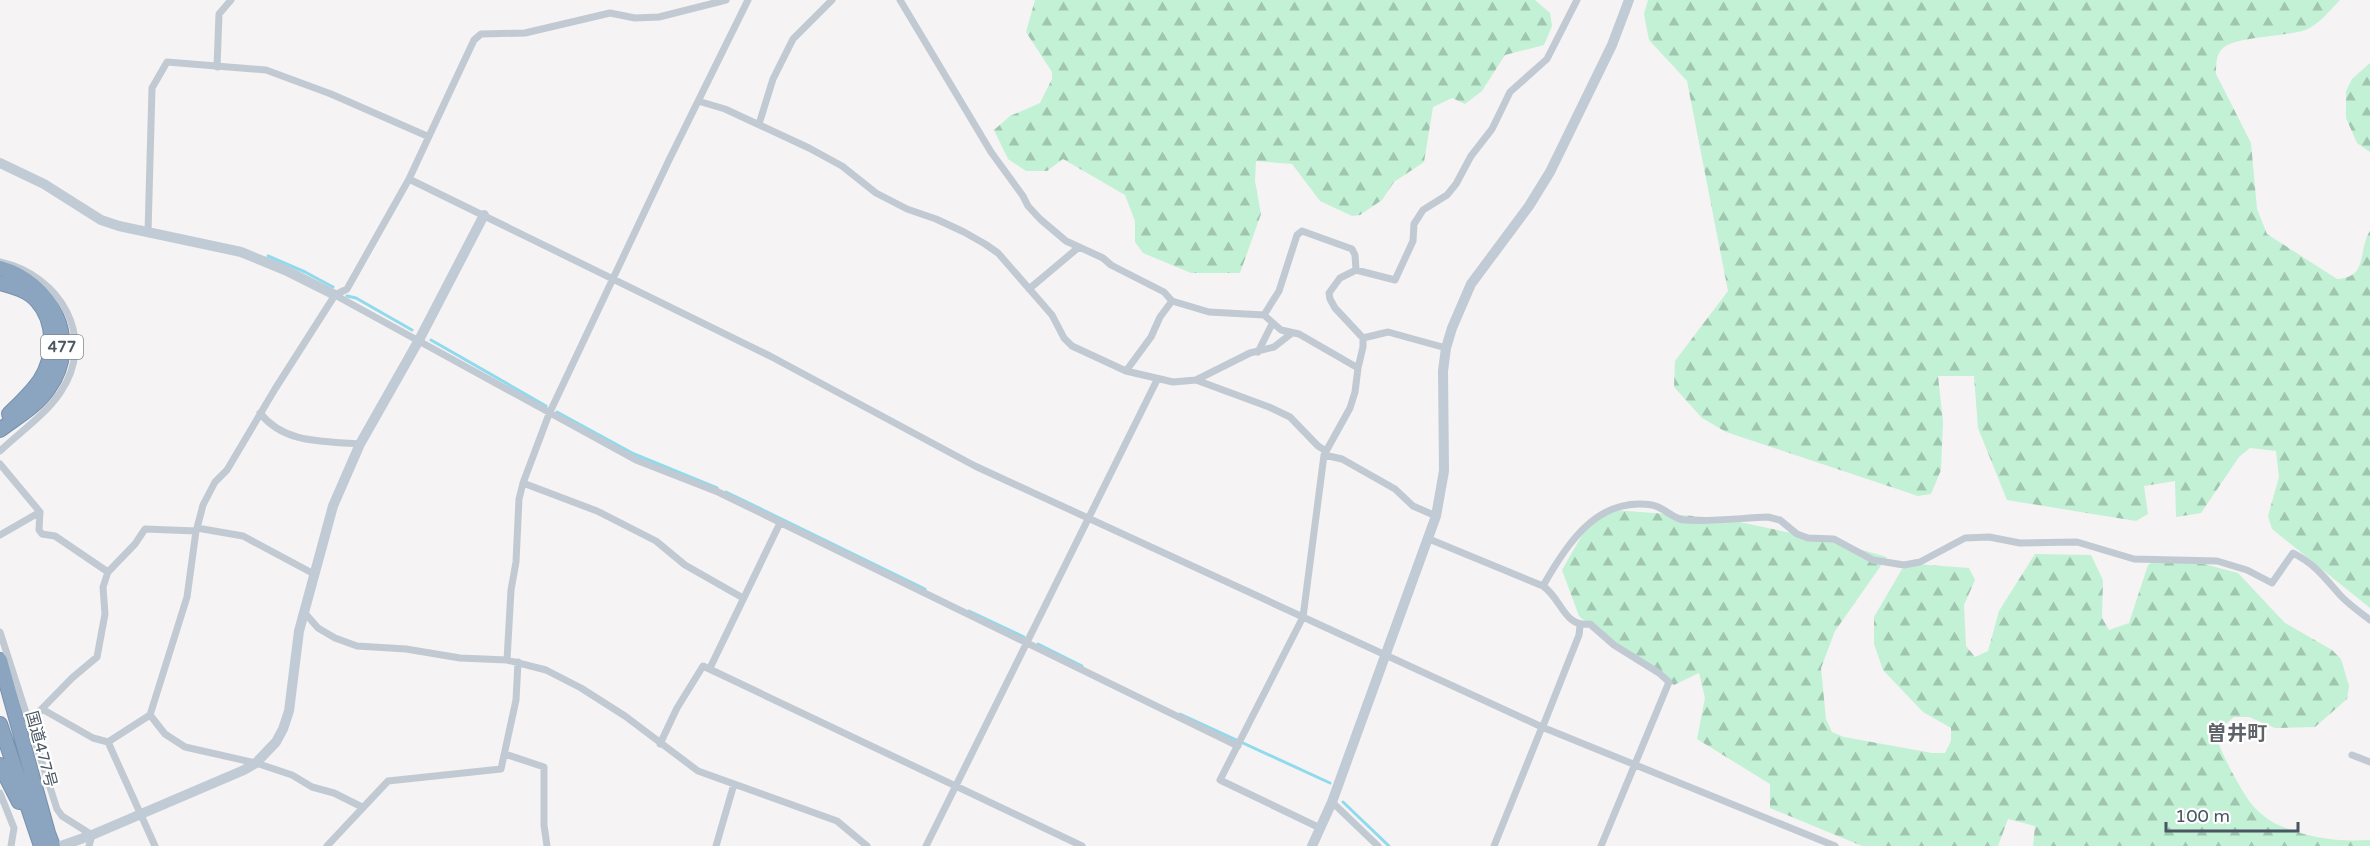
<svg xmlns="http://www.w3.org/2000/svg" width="2370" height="846" viewBox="0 0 2370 846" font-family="'Varela Round','Noto Sans JP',sans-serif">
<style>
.forest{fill:url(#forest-firs)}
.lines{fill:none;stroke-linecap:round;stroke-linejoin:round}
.stream{stroke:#90daee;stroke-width:3}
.highway-casing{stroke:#7690ad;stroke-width:16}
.street{stroke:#c1cad2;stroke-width:7}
.secondary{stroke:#c1cbd6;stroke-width:10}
.highway{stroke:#8ba5c1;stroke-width:14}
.labels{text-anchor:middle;stroke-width:4.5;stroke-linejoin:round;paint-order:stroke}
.shield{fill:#fff;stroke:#808990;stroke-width:1.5}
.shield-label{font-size:15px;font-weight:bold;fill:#4a5661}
.street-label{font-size:16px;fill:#4a5661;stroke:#fff}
.quarter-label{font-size:20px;font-weight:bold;fill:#5f6368;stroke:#fff}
</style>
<defs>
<pattern id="forest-firs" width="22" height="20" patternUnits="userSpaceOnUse" patternTransform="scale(1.5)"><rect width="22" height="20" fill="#c3f1d5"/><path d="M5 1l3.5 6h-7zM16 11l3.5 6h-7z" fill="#a0c6b0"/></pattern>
</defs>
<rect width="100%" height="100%" fill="#f5f3f3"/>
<path class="forest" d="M1035,0H1535L1550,13L1552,26L1544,45L1505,55L1482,91L1465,104L1452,98L1433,107L1424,162L1394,182L1382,200L1360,215L1352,216L1320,201L1292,164L1256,161L1255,181L1261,214L1240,273H1191L1143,253L1135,242V221L1125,195L1063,159L1047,171H1026L1008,159L994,130L1010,116L1040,103L1052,79V72L1026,32Z
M1648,0H2340C2330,10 2319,25 2305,30C2286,37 2237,36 2223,48C2216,54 2216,65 2216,74L2251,143L2257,209L2267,234L2337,279C2369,277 2357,252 2370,231V608L2272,529L2268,516L2279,477L2276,451L2250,448L2239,457L2201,513L2176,517L2175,481L2144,486L2148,514L2136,521L2007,500L1978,428L1974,376H1938L1943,422L1941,470L1931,494L1918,496L1726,432L1702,418L1674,387L1675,361L1728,291L1687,81L1649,40L1644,14Z
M2370,63V152L2357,143L2346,118V91L2352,79Z
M1614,510L1720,518L1830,541L1887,557L1835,631L1821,668L1826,719L1832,732L1844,737L1932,753H1945L1951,741V728L1923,712L1883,670L1874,644V617L1902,569L1915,564L1969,568L1975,580L1964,605L1966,646L1975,657L1988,651L1999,611L2035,554L2091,555L2103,580L2102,618L2109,630L2129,623L2148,565L2159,557L2185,559L2238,573L2285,623L2332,650L2341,659L2349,686L2347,699L2315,727L2275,728L2249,717H2234C2228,722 2218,729 2218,738C2217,748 2246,799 2254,807C2260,813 2268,820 2276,824C2308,838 2335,842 2370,840V846H2033L2035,826L2008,819L1998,846H1862L1770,808V784L1697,739L1705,698L1699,673L1674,685L1612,644L1579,616L1562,570L1589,523Z"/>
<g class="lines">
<path class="stream" d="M268,256L305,272L333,287
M347,296L356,298L412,330
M431,340L546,406
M557,412L634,454L717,488
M726,492L925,589
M969,611L1024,637
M1038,644L1082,666
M1180,714L1330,783
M1343,802L1389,846"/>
<g class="highway-casing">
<path id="highway" d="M0,268C51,282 82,341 49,388C37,406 17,417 0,430
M0,283C13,287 28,290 37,301C56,322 55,357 40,380C32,392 20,403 9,414
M0,660L48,833L53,846
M0,724L41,846
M0,765L19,802"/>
</g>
<path class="street" d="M900,0L991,152L1023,196L1028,206L1040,219L1066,241L1103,258L1111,265L1164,292L1172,301L1209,312L1264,315L1281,330L1299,334L1358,368
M217,67L219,14L231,0
M698,101L725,109L809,148L842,166L876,193L907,209L936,219L964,232L985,244L998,253L1052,315L1064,338L1072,346L1126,371L1173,382L1196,380L1269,407L1290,417L1318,446L1326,451
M759,124L773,79L793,39L832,0
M409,179L770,356L975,466L1542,727L1835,846
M148,232L152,88L167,62L266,70L331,94L427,136
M0,262C60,275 98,338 60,393C45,415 20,432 0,451
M1029,289L1079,247
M335,295L636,460L718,492L1238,746
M1264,315L1279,291L1297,235L1302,231L1352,249L1355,255L1356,270
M1363,338L1388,332L1446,348
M1258,352L1272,324
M1126,371L1151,337L1160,317L1172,301
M1196,380L1250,353L1274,347L1292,333
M260,413C284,444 324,441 360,444
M1324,455L1342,459L1395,489L1413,506L1436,516
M0,464L40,512L39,530L42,534L55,536L108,572
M523,483L597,511L656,541L685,565L743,598
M197,528L203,505L215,482L227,470L275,389L335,295L347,289L409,179L474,40L481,34L525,33L610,13L635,18L659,17L726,0
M0,535L40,512
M1429,539L1543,586C1562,599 1564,628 1590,624L1614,645L1659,673L1669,682L1601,846
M1543,586C1566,545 1597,496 1652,505C1664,507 1674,520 1685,520C1712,522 1741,518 1768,517L1780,520L1797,534L1808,538L1834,539L1873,560L1904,565L1920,562L1965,538L1989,537L2020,543L2077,542L2134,559L2217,561L2247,570L2272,583L2293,553C2316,565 2323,576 2340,595C2348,604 2360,612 2370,620
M304,612L318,628L335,638L357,646L406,649L460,658L507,660L546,670L581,688L625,716L698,771L837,821L867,846
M0,632L57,809L62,816L92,835L89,846
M507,660L511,590L516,562L519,499L523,483L549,414L669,160L748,0
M710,668L780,523
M42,709L93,738L108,742L150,715L165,734L185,747L256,763L292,775L312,787L334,793L362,807
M150,715L187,597L196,531
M28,723L72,678L97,657L105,614L103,587L108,572L135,544L145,529L196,531L197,528L243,536L314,574
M1543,726L1579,635L1580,626
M108,742L155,846
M660,744L677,708L703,666L1082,846
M505,754L544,767V825L547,846
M2352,755L2370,762
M0,793L14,828L11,846
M1332,802L1378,846
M1320,828L1220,780L1303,617L1324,455L1350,408L1355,392L1358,368L1363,347V338L1335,308L1330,299L1329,293L1340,278L1356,270L1395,280L1413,241L1414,224L1423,210L1447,195L1456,184L1471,156L1492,129L1510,92L1547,59L1577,0
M327,846L388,781L501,769L516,700L518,662
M716,846L734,784
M926,846L1157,380
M1494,846L1542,727"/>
<path class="secondary" d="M0,163L44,184L101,220L119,226L241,252L285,270L335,295
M61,846L92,835L244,770L256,763L276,742L283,729L289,711L299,631L333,506L360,444L419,340L484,215
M1312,846L1332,802L1436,516L1444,471L1443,371L1446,348L1452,328L1471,284L1529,206L1550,172L1612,45L1629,0"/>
<use href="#highway" class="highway"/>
</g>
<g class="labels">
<rect class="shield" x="41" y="335" width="42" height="24" rx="4.5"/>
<g class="shield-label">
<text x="62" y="352">477</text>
</g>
<g class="street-label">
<text transform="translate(42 749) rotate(75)" y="6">国道477号</text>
</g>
<g class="quarter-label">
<text x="2237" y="740">曽井町</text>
</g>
</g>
<path d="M2166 822v9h132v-9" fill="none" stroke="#4a5661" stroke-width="3"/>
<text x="2175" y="822" font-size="18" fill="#4a5661" stroke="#ffffff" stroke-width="4.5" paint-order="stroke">100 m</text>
</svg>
